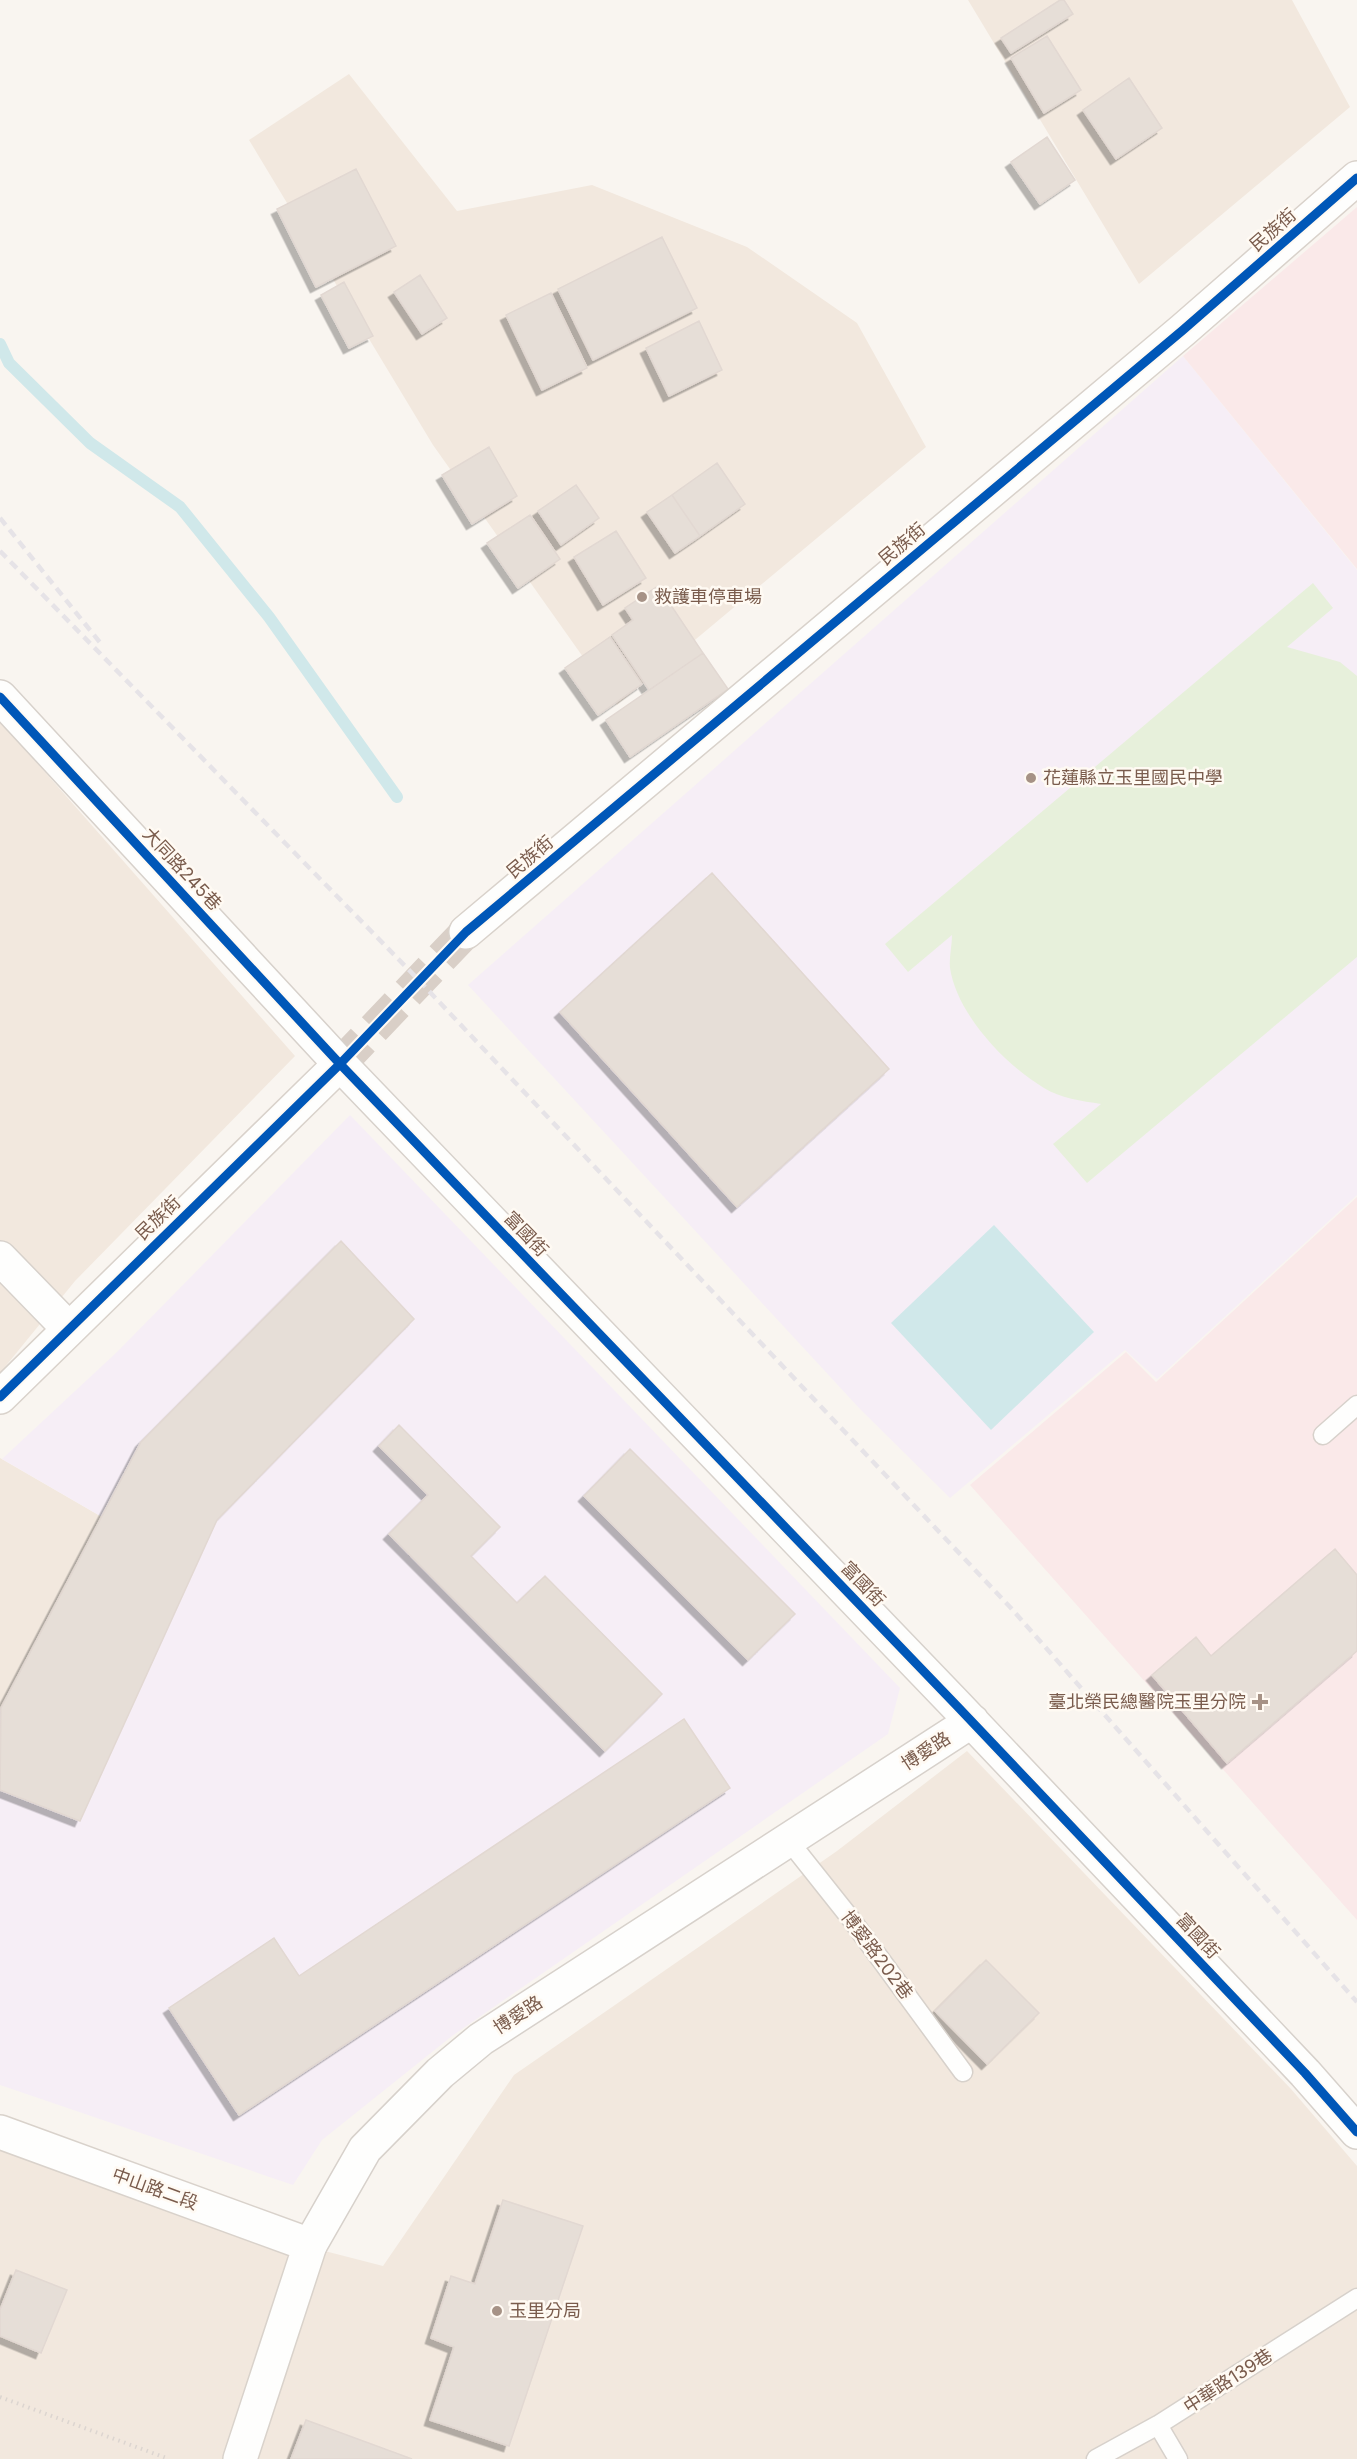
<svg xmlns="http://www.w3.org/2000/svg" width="1357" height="2459" viewBox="0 0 1357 2459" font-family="Inter,'Noto Sans TC',sans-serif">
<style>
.residential{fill:#f2e8de}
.education{fill:#f6eef6}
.medical{fill:#fae9e9}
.green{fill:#e7f0db}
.water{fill:#d0e8ea}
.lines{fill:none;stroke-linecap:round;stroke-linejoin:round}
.stream{stroke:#d0e8ea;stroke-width:12}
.building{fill:#e6ded7;stroke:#e2d8d2;stroke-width:1.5;filter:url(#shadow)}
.secondary-tunnel{stroke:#d9cfc7;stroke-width:33;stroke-dasharray:33 16;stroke-linecap:butt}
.lane-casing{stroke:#d7d1cb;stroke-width:21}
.street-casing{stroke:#d7d1cb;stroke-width:36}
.secondary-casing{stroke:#d9d2cb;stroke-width:36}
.path{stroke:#dcd5d0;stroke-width:4;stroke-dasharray:1.5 4.5;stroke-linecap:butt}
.lane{stroke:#fefefd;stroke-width:18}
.street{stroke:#fefefd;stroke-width:33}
.secondary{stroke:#fefefd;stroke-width:33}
.rail{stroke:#e6e3e7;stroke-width:4.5;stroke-dasharray:9 6;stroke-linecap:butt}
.cycleway-casing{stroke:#fffaf3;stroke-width:13}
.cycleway{stroke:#0057b8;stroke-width:9}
.poi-dot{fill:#a69286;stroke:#fffaf3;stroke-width:2}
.labels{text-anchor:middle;stroke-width:5;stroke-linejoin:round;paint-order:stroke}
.street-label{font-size:18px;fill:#7a5c4d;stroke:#fffaf3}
.poi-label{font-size:18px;fill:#7a5c4d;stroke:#fffaf3;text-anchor:start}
</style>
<defs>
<filter id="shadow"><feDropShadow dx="-5.5" dy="5.5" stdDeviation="0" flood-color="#0004"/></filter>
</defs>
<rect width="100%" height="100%" fill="#f9f5f0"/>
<path class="residential" d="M968,0H1292L1350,107L1139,284Z
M349,74L457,211L592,185L747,247L857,323L926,447L617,705L433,445L249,140Z
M0,721L295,1056L75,1281L0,1373Z
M0,1458L102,1517L0,1711Z
M967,1751L1291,2089L1357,2166V2459H0V2137L317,2249L383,2266L514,2075L837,1851Z"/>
<path class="education" d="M1183,356L1357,570V1195L1157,1379L1125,1350L950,1498L859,1408L468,985Z
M350,1115L900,1688L888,1734L452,2036L322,2140L293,2185L0,2085V1711L102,1517L2,1459L117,1352Z"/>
<path class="medical" d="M1357,207V569L1183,356Z
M1357,1197V1920L970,1485L1126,1352L1156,1382Z"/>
<path class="green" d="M1313,583L1333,608L1287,647L1340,662L1357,676V957L1087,1183L1053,1144L1101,1104C1082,1101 1060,1098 1044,1088C1005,1065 957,1014 950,968C949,957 952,946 952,935L908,972L885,944Z"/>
<path class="water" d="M994,1225L1094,1332L991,1430L891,1323Z"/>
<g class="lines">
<path class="stream" d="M0,344L9,363L90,443L180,507L269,617L397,797"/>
</g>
<path class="building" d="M1060,0H1064L1073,14L1011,53L1001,38Z
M1047,36L1081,90L1044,113L1011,58Z
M1129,78L1162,128L1116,159L1083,110Z
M1047,137L1075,180L1040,204L1011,162Z
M356,169L396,246L316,287L277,209Z
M662,237L697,308L593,360L558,289Z
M420,275L447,318L422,334L394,292Z
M344,282L373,336L349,348L321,295Z
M551,293L587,368L542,390L506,315Z
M699,321L722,370L669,396L646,348Z
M489,447L517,496L472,524L442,475Z
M717,463L745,504L700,536L672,495Z
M576,485L599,518L561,545L538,511Z
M672,495L700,536L675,553L647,512Z
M530,515L560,559L518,588L487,543Z
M616,531L646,578L603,605L574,557Z
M658,586L703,653L649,690L612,635L633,620L625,608Z
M610,637L642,684L598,715L565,668Z
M703,653L728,689L630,757L606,720Z
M712,873L889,1069L737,1207L560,1012Z
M341,1241L414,1319L217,1520L80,1821L0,1790L1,1708L141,1442Z
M399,1425L500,1527L471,1556L517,1603L545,1576L662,1694L605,1751L389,1534L428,1495L379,1446Z
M630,1449L795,1614L748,1660L584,1496Z
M1335,1549L1357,1575V1651L1227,1763L1152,1675L1196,1637L1211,1656Z
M684,1719L730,1788L239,2115L169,2008L274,1938L299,1976Z
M986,1960L1039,2013L987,2064L935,2011Z
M503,2200L583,2226L509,2446L430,2420L454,2347L431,2338L451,2276L475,2284Z
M16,2270L67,2290L41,2353L0,2336V2310Z
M306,2420L412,2459H291Z"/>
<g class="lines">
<path class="secondary-tunnel" d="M340,1064L466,932"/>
<g class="lane-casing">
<path id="lane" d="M1323,1435L1357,1405
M789,1841L851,1919L963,2072
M1158,2425L1178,2459
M1096,2459L1158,2425L1357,2298"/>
</g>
<g class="street-casing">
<path id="street" d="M0,697L340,1064L957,1706L1305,2073L1357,2132
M0,1258L68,1328
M310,2245L365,2149L440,2073L481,2039L972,1721"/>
</g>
<g class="secondary-casing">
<path id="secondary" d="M466,932L1183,330L1357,178
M0,1397L340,1064
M0,2132L310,2245L240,2459"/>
</g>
<path class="path" d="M0,2397L169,2459"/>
<use href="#lane" class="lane"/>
<use href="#street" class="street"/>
<use href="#secondary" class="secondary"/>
<path class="rail" d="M0,518L102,645
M0,551L410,971L1010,1607L1357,2002"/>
<g class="cycleway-casing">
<path id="cycleway" d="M0,697L340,1064L957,1706L1305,2073L1357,2132
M0,1397L340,1064L466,932L1183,330L1357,178"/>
</g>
<use href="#cycleway" class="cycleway"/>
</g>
<g class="poi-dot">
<circle cx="642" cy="597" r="6"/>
<circle cx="1031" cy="778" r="6"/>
<path d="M1257 1693h6v6h6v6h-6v6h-6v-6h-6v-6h6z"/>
<circle cx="497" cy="2311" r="6"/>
</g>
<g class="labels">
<g class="street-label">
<text transform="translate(1273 230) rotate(-41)" y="6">民族街</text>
<text transform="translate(902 544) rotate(-40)" y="6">民族街</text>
<text transform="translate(530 857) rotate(-40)" y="6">民族街</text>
<text transform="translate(182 869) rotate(47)" y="6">大同路245巷</text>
<text transform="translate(158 1218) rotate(-44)" y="6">民族街</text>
<text transform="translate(526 1234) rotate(46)" y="6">富國街</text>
<text transform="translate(863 1584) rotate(46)" y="6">富國街</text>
<text transform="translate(926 1751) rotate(-33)" y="6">博愛路</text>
<text transform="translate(1198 1936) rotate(47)" y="6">富國街</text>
<text transform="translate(877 1955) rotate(53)" y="6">博愛路202巷</text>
<text transform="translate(518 2015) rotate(-33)" y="6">博愛路</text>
<text transform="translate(155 2189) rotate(20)" y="6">中山路二段</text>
<text transform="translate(1228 2381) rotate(-33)" y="6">中華路139巷</text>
</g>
<g class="poi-label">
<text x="654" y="603">救護車停車場</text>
<text x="1043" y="784">花蓮縣立玉里國民中學</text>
<text x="1246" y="1708" text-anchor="end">臺北榮民總醫院玉里分院</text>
<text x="509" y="2317">玉里分局</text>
</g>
</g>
</svg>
